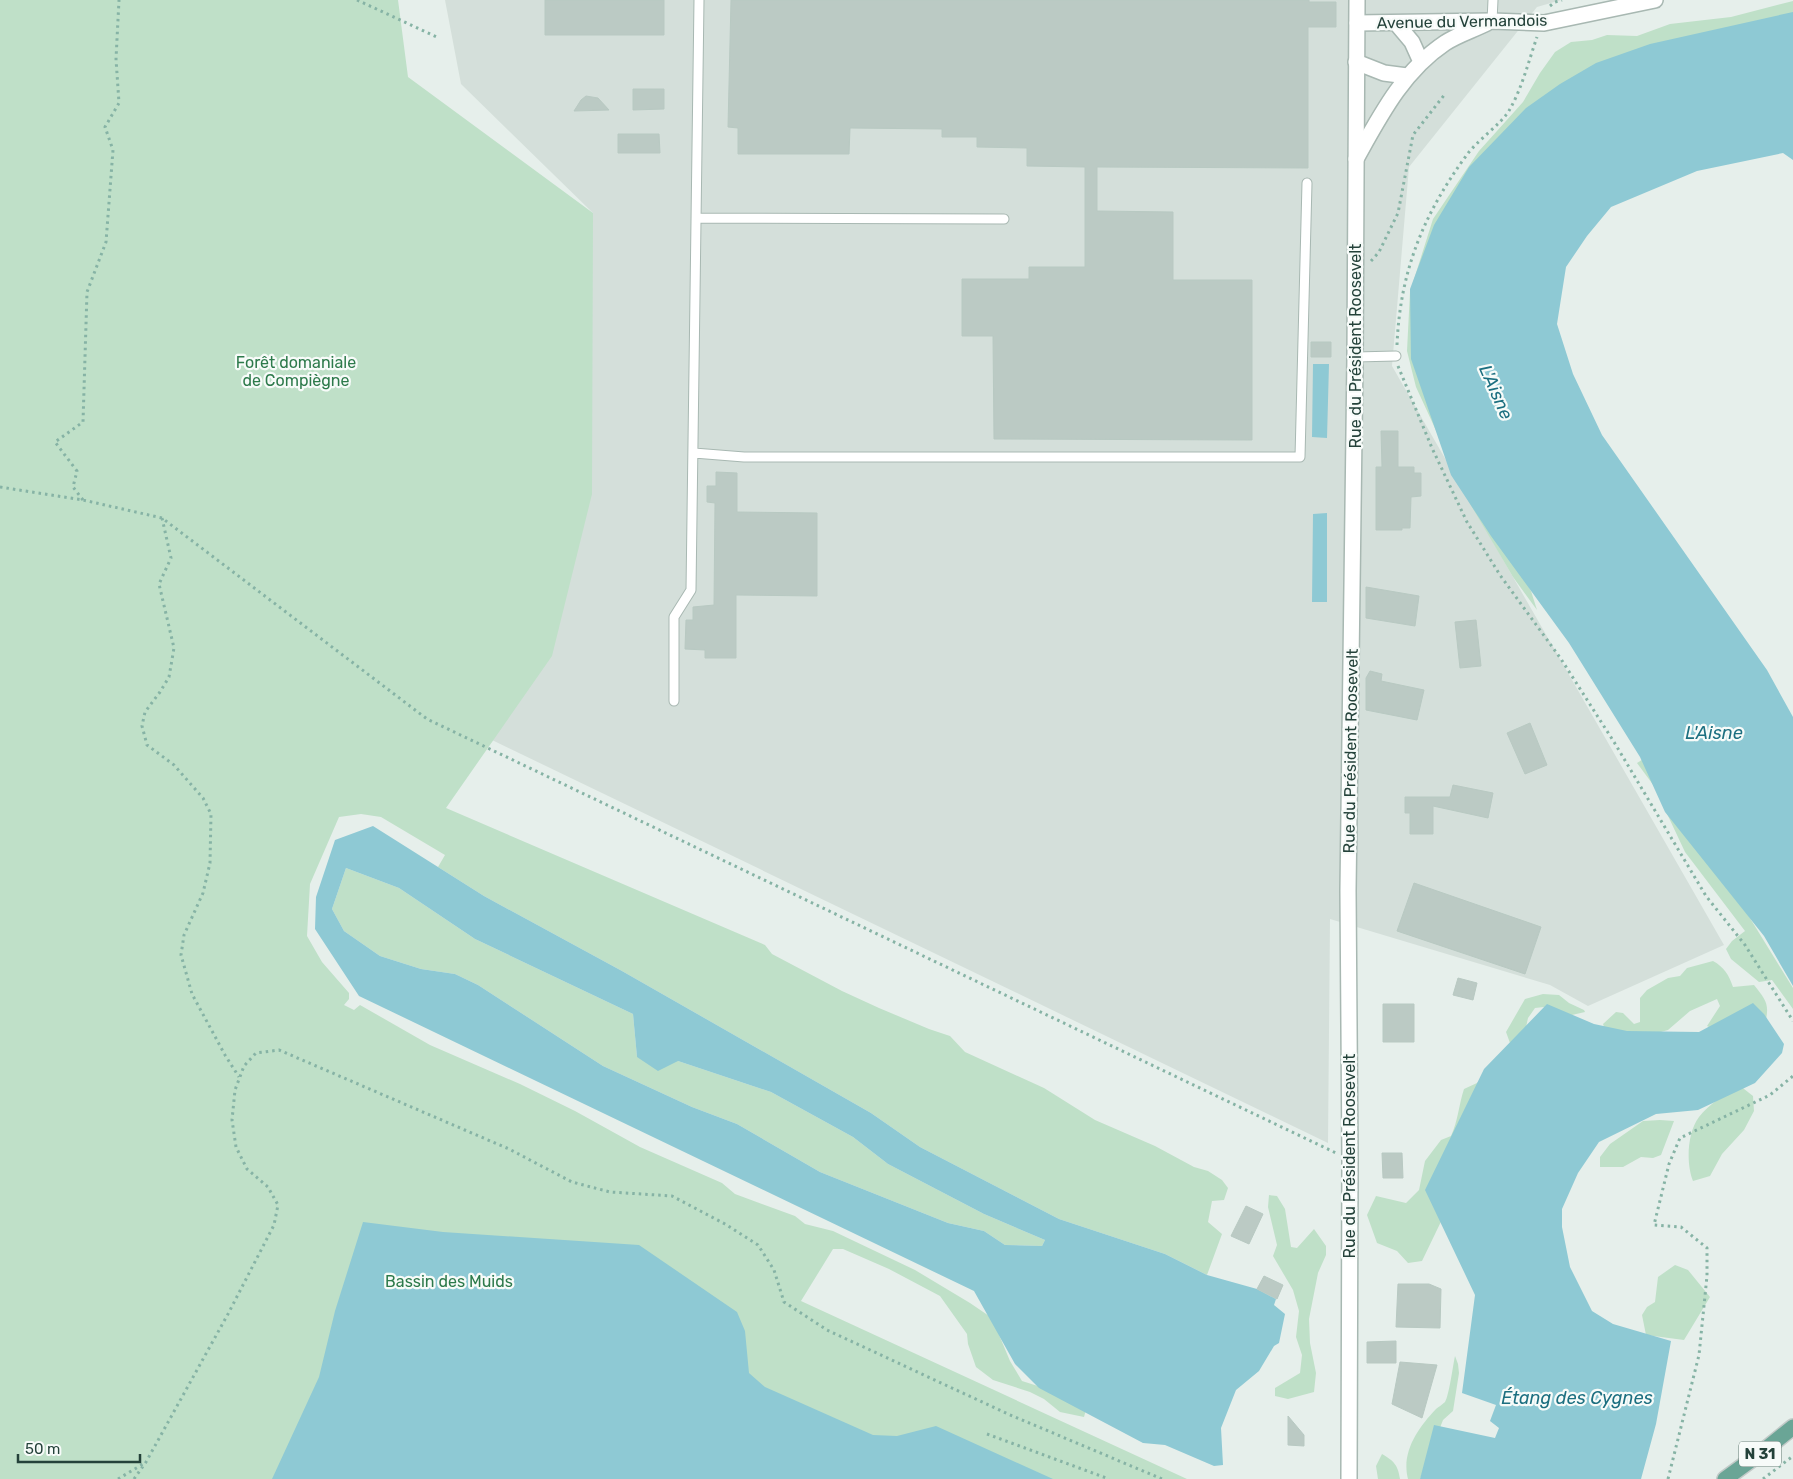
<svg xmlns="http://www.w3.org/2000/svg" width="1793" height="1479" viewBox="0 0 1793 1479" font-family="Rubik,sans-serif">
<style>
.built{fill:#d4dfda}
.green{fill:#bfe0c8}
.water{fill:#8ec9d4;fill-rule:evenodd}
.building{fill:#bbcac4;stroke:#b8c9c2}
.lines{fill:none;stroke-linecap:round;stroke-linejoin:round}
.service-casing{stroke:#a8b8b2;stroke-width:11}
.minor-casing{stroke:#a8b8b2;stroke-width:18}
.tertiary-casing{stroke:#a8b8b2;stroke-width:18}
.primary-casing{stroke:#c2cac8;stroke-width:18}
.path{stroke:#86b3a5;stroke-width:3;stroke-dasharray:2.5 4;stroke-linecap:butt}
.service{stroke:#fff;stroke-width:9}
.minor{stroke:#fff;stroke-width:15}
.tertiary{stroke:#fff;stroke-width:15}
.primary{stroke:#6aa596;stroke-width:15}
.labels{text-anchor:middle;stroke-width:4.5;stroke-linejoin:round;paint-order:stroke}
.shield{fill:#f7fbf9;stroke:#637a73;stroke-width:1}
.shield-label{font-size:15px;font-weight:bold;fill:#24423a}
.street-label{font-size:16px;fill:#24423a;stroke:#f7fbf9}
.park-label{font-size:16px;fill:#2d7a4b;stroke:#f7fbf9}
.water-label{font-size:18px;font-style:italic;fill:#1c6f80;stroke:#f7fbf9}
</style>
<rect width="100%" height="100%" fill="#e6efeb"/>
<path class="built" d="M445,0H1561L1537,7L1409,167L1392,366L1724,945L1588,1006L1550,985L1330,919L1328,1143L492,740L593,213L461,84Z"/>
<path class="green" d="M0,0H398L408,77L593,213L592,494L552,656L446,808L765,945L772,954L842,991L879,1008L929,1029L950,1036L965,1052L1044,1088L1095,1120L1155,1146L1194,1167L1208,1171L1222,1180L1228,1188L1224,1200L1212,1201L1208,1222L1222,1234L1207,1275L1165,1254L1059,1219L920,1147L871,1113L622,971L484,896L438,867L445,855L381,817L361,814L339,817L310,884L307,936L322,962L349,993V999L344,1005L354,1010L360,1005L430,1045L520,1084L575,1111L640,1147L722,1183L735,1194L795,1216L805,1224L833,1231L915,1270L970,1303L992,1318L1010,1361L1022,1381L1082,1400L1087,1406L1084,1417L1060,1412L1044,1399L1030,1392L993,1380L976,1367L968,1344L967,1334L940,1296L889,1269L843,1249H833L801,1301L1187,1479H0Z
M1793,1V20L1618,62L1489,519L1531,591L1537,610L1513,577L1469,502L1416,387L1407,351L1410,292L1433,219L1479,151L1523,102L1540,73L1555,52L1571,42L1592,40L1607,35L1637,36L1670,24L1731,17Z
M1645,758L1737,897L1793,988V1009L1772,980L1759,982L1731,959L1726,949L1732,941L1745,931L1685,852L1654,786L1637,763Z
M346,868L399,888L475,939L633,1014L637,1057L678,1061L771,1092L853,1137L888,1164L984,1214L1045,1240L1042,1246L1005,1245L984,1231L948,1223L820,1172L737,1124L692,1107L603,1066L478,985L455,974L421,969L380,956L344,931L332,909Z
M1713,961C1724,967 1729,975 1733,987L1754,985C1766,1000 1770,1004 1765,1024L1717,1031L1707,1026L1720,1006L1717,999L1690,1011L1668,1030L1639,1038L1607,1035L1603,1024L1616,1012L1623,1013L1634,1024L1640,1022V998L1647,990L1668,978L1680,976L1687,968Z
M1543,994L1559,995L1569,1003L1584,1010L1585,1012L1563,1017L1544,1007L1535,1008L1528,1018L1523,1041L1510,1043L1506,1032L1525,999Z
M1491,1068L1449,1205L1422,1261L1408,1263L1397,1251L1377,1243L1367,1215L1376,1196L1406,1203L1419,1190L1425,1161L1441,1140L1451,1136C1458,1121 1459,1104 1464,1089L1477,1083Z
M1739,1085L1753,1096L1754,1111L1744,1130L1722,1154L1710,1176L1693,1181C1686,1164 1687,1133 1699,1117C1709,1104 1726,1094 1739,1085Z
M1660,1120L1674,1121L1661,1155L1653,1158L1641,1157L1623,1167H1600V1157L1610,1144L1643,1121Z
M1269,1195L1277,1196L1285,1209L1291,1247L1297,1248L1314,1229L1326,1246V1255L1318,1273L1309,1319L1310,1343L1316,1373L1314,1392L1288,1399L1275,1396V1388L1300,1373L1302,1355L1296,1337L1299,1311L1293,1290L1273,1256L1277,1245L1268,1207Z
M1675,1265L1688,1270L1710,1297L1684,1340L1646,1335L1642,1315L1647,1307L1655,1302L1658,1277Z
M1455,1356L1458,1364L1459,1373L1453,1411L1443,1420L1420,1479H1408C1401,1452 1418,1428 1436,1409C1438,1407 1442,1405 1445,1402C1449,1396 1453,1365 1455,1356Z
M1382,1454C1394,1461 1398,1465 1400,1479H1378L1376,1466Z"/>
<path class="water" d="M1793,12V160L1783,153L1697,171L1611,207L1587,236L1566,267L1557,324L1573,374L1602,435L1767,670L1793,717V986L1764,936L1665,812L1640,757L1569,643L1491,536L1451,475L1411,359L1410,289L1434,225L1469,167L1526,108L1560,84L1596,63L1650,44Z
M1313,364H1329L1327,438L1312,437Z
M1327,513V602H1312L1313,514Z
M373,826L484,896L622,971L871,1113L920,1147L1059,1219L1165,1254L1207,1275L1257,1289L1276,1299L1274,1305L1285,1314L1279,1343L1274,1346L1259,1371L1236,1390L1221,1428L1223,1465L1214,1466L1165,1445L1143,1443L1039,1388L1015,1364L974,1291L359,996L315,929L316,897L335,840ZM346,868L399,888L475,939L633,1014L637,1057L658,1071L678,1061L771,1092L853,1137L888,1164L984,1214L1045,1240L1042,1246L1005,1245L984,1231L948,1223L820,1172L737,1124L692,1107L603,1066L478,985L455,974L421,969L380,956L344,931L332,909Z
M1753,1003L1764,1014L1784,1044L1782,1053L1755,1083L1698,1110L1656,1114L1599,1142L1578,1173L1562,1209V1227L1570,1267L1592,1311L1613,1324L1671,1341L1656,1424L1641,1479H1420L1434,1425L1495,1438L1499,1428L1490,1421L1496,1405L1462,1393L1475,1295L1425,1190L1484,1069L1547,1004L1594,1024L1627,1031L1699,1032Z
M363,1222L443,1232L639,1245L737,1312L745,1331L749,1373L765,1387L873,1435L897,1436L936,1426L1053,1479H272L319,1377L335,1311Z"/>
<path class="building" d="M545,0H664V35H545Z
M731,0H1309V2H1336V27H1308V168L1097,167V211L1173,212V280H1252V440L994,439L993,336H962V279H1029V267H1085V167L1027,166V148L977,147V137H942V129L850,128L849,154H738V128L728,127Z
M633,89H664V109L633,110Z
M586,96L598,98L609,110L574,111L581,100Z
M618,134H659L660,153H618Z
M1311,342H1331V357H1311Z
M1381,431H1398V467H1414V473H1421V496L1411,497L1410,528H1402V530H1376V467H1382Z
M716,472L737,473V512L817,513V596L736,595V658H705V650L685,649L686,620H693V607L714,605L715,503L707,502V486H716Z
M1366,587L1419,596L1415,626L1366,618Z
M1476,620L1481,666L1460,668L1455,622Z
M1370,671L1382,674L1381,681L1424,690L1417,720L1366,710V678Z
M1530,723L1547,765L1525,774L1507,733Z
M1453,785L1493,793L1488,818L1433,806V834H1410V813H1405V797H1450Z
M1414,883L1541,927L1525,974L1397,931Z
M1458,978L1477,983L1473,1000L1453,995Z
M1383,1004H1414V1042H1383Z
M1382,1153H1402L1403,1178H1383Z
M1246,1206L1263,1214L1249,1244L1231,1236Z
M1264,1276L1283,1285L1277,1299L1257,1289Z
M1398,1284H1429L1441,1289L1440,1328L1396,1327Z
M1396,1341V1363H1367V1342Z
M1400,1362L1437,1365L1422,1418L1392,1404Z
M1288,1416L1304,1435V1446L1288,1445Z"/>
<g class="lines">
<g class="service-casing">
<path id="service" d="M1492,21L1493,0
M696,218L1004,219
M1355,357L1396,356
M694,453L744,457H1300L1307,183
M674,701V617L691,590L699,0"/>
</g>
<g class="minor-casing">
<path id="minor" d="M1357,23L1492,21L1544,23L1655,0
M1396,23L1412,42L1421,62
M1356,62L1384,73L1407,76
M1356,159C1380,116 1403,71 1445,43C1457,35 1473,30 1487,23"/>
</g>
<g class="tertiary-casing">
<path id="tertiary" d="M1349,1479L1350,1160L1348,891L1355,357L1357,0"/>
</g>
<g class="primary-casing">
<path id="primary" d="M1725,1479L1762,1452L1793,1427"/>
</g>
<path class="path" d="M357,0L439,38
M1550,6L1555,2L1562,0
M1371,261L1379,252L1398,213L1413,135L1445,94
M1397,345C1400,272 1423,215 1466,156C1477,140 1502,124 1510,109C1522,88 1529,60 1537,37
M1398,366L1432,448L1467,522L1500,575L1561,659L1614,742L1706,896L1745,945L1793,1021
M0,487L83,500L162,518L427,719L1336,1153
M83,500L73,487L77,471L55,442L83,422L87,292L106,242L113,150L105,127L119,103L116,59L119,0
M162,518L171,558L159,584L174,648L169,677L160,692L145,712L142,726L147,745L174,765L203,798L211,814L210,863L203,893L184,935L181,955L192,994L225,1055L239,1077
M987,1434L1109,1479
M118,1479L143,1464
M134,1479L146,1462L228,1314L274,1225L278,1205L268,1187L247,1169L236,1147L232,1120L235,1090L244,1066L256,1053L279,1050L509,1149L572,1182L610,1192L672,1196L725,1224L758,1245L774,1270L784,1302L827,1330L1008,1414L1162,1479
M1668,1479L1699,1355L1707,1276V1248L1681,1227L1654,1225L1669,1164L1680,1138L1770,1095L1793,1076
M1763,1479L1793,1456"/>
<use href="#service" class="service"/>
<use href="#minor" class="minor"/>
<use href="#tertiary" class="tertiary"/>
<use href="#primary" class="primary"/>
</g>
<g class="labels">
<rect class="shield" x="1739" y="1441.5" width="42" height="25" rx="4"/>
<g class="shield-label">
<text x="1760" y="1459">N 31</text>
</g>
<g class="street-label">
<text transform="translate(1462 21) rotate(-1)" y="6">Avenue du Vermandois</text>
<text transform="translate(1355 346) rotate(-90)" y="6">Rue du Président Roosevelt</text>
<text transform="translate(1350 751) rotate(-89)" y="6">Rue du Président Roosevelt</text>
<text transform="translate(1349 1156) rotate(-90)" y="6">Rue du Président Roosevelt</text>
</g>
<g class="park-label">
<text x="296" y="368">Forêt domaniale<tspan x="296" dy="18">de Compiègne</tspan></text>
<text x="449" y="1287">Bassin des Muids</text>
</g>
<g class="water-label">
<text transform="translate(1496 392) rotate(66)" y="6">L'Aisne</text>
<text x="1714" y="739">L'Aisne</text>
<text x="1577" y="1404">Étang des Cygnes</text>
</g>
</g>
<path d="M18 1454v8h122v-8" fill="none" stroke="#24423a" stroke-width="2.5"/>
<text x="25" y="1454" font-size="15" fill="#24423a" stroke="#f7fbf9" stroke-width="4" paint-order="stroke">50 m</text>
</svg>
